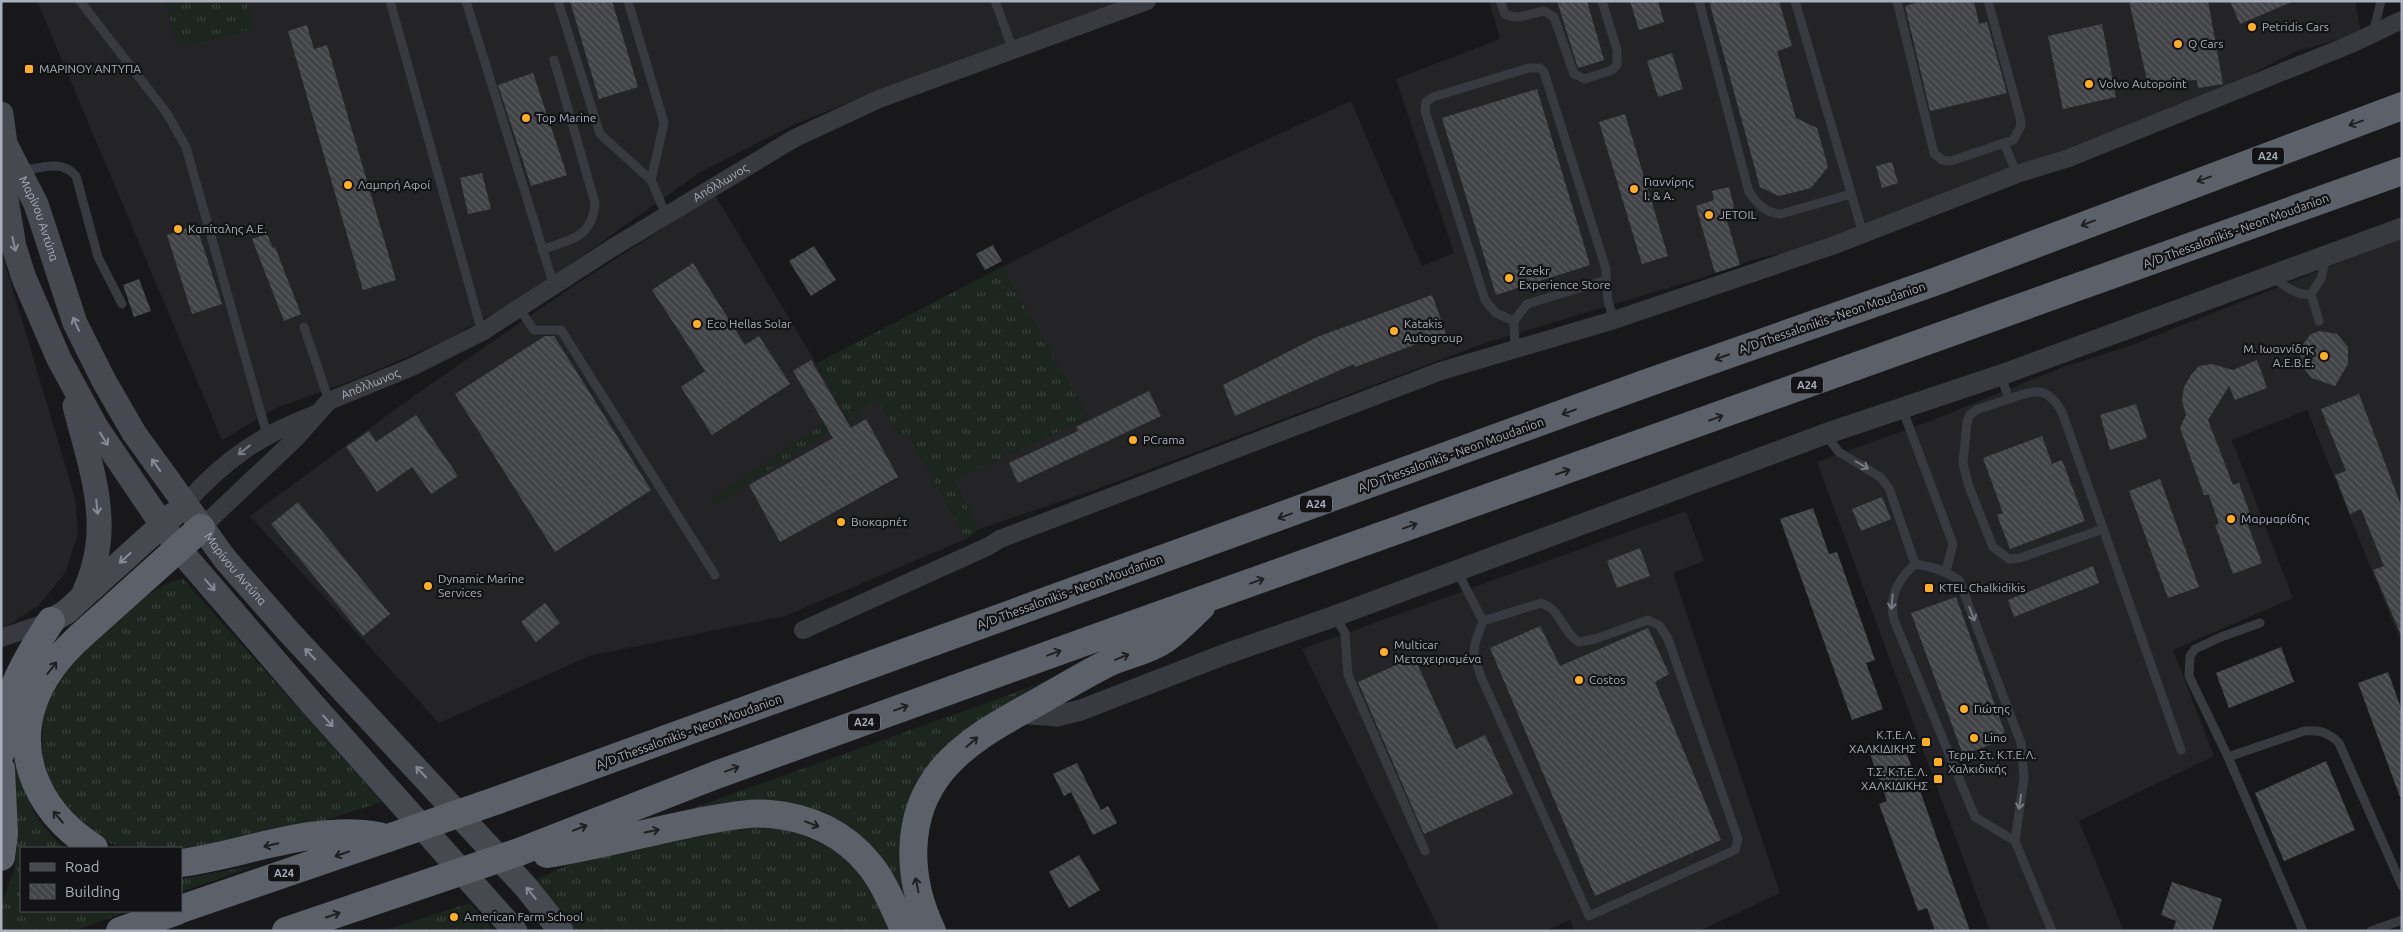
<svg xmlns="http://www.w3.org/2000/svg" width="2403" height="932" viewBox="0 0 2403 932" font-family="Ubuntu,sans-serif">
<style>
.built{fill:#242427}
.grass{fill:url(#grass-tufts)}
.building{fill:url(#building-back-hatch)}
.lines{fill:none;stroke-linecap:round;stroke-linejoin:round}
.service{stroke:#393a40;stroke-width:9}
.minor{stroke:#393a40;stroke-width:18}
.tertiary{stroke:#393a40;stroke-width:21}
.secondary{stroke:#464950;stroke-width:25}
.trunk{stroke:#5c6068;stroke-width:28}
.trunk-bridge{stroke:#5c6068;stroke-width:28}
.oneway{stroke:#1e1f21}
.oneway2{stroke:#868b96}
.oneway3{stroke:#777a84}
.poi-dot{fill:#ffae2b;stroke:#131315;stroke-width:2}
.labels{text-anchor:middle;stroke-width:4.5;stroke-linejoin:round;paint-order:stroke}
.shield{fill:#131315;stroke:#7c8089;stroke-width:1}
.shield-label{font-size:11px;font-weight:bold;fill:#a9afbb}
.poi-label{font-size:12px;fill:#a9afbb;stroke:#131315;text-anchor:start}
.street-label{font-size:12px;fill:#a9afbb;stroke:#131315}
</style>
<defs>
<pattern id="grass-tufts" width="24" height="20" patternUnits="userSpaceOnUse" patternTransform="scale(1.25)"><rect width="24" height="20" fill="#1d261e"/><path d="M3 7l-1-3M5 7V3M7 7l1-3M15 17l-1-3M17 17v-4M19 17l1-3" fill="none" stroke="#3b433d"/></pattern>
<pattern id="building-back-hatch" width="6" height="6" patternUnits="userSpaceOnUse" patternTransform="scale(1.25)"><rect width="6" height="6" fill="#424347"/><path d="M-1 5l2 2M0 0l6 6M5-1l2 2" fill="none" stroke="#5a5c60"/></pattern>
</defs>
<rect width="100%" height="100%" fill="#18181a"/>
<path class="built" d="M37,1H165L179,47L253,29L246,1H1122L883,89L795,124L699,173L527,295L442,342L359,378L276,408L222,440Z
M1489,1H2355L2361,33L2294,52L2225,88L1863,234L1752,260L1698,279L1485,343L1097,489L979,529L953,480L1088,418L1002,267L1126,204L1351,101L1422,266L1454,253L1396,79L1500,39Z
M715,195L844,410L711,499L715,505L877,399L899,435L907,431L966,539L785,616L589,656L439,723L250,516L415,395L575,285Z
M2402,238V645L2307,410L2232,440L2293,598L2173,650L2214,756L2079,821L2124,931H1990L1817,462L1933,420L2063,367L2132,345Z
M1,250L75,498L78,534L65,573L39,605L1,630Z
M1686,511L1704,561L1673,573L1780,893L1699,931H1574L1570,920L1545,931H1440L1302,649Z"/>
<path class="grass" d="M165,1H246L253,29L178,47Z
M1002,267L1088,418L953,480L979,529L966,539L907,432L899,436L877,400L715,505L711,499L844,410L817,363Z
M183,579L382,802L278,835L181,854V848C160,848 134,852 113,844C94,837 49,790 44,770C41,755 42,716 47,702C60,671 97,637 122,616C138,603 162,581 183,579Z
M1056,678L930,766L918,928L828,823L677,814Z
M14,743C22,788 29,817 64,848H21V911H129L73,931H1V903L14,872L17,846L10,763Z
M745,825C791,827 833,839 863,878C875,894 884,914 894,931H575L536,880L572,863Z
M257,865L181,892V879Z
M470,903L494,931H383Z"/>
<path class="building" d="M570,1H612L638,87L599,99Z
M1557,1H1587L1604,60L1578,68Z
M1630,1H1658L1664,22L1639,30Z
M1709,1H1779L1792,46L1777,51L1796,118L1817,128L1828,167L1811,188L1779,196L1760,187Z
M1923,1H1974L1979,24L1987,22L2007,93L1930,111L1905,6Z
M2129,1H2208L2223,84L2198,88L2197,80L2183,81L2149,89Z
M2230,1H2294L2240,24Z
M2102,24L2116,97L2063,109L2048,36Z
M307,25L314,49L327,45L396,280L363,290L288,31Z
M1672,53L1683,89L1658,97L1647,61Z
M533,73L567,175L531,186L498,85Z
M1537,89L1590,265L1496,295L1442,118Z
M1625,114L1668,256L1642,264L1599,122Z
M1892,162L1898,183L1882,188L1876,166Z
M482,173L491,209L468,214L460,178Z
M1729,187L1736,215L1726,217L1740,265L1715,273L1696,206L1714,200L1712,191Z
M196,225L222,304L192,314L167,235Z
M267,234L273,248L275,247L301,314L284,321L252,239Z
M993,245L1002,261L985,270L976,254Z
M814,246L836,280L811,296L789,261Z
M693,263L745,345L759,336L790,384L712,435L681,387L705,371L652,290Z
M139,279L151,311L134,317L123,285Z
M1432,295L1446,333L1355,367L1354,364L1235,416L1223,385L1317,337Z
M2320,331L2337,334L2348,347V364L2335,386L2312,378L2301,365L2300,348L2311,334Z
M545,336H554L651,490L555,552L455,394Z
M811,360L851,428L866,419L898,477L780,542L749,485L833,438L793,371Z
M2257,360L2267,388L2235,400L2229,386L2208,420L2233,485L2239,483L2250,514L2245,517L2262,563L2233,574L2215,525L2219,524L2209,495H2204L2180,428L2186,415L2182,401L2184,387L2191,375L2199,366L2212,364L2233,370Z
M1149,391L1161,416L1018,483L1009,463L1078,431L1076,427Z
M2359,394L2402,508V637L2373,570L2384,566L2361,509L2350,514L2335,475L2346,471L2321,409Z
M2136,404L2147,438L2110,450L2100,415Z
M416,415L458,476L431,494L412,467L377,492L346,447L369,431L376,442Z
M2042,436L2052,464L2062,460L2085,521L2010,549L1997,515L2003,513L1983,458Z
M2160,479L2199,587L2168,598L2129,491Z
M1882,497L1891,519L1861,531L1852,509Z
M298,502L390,614L363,636L271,524Z
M1813,508L1829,554L1837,552L1875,660L1866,663L1883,709L1852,720L1780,519Z
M1640,548L1650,576L1617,588L1607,561Z
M2093,566L2099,583L2014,617L2008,600Z
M1956,597L2005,733L1998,735L2000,741L1963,755L1911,613Z
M545,603L560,623L536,642L521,622Z
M1540,626L1560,666L1648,628L1669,674L1655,682L1721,840L1595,896L1490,648Z
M2281,647L2294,682L2229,708L2216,673Z
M1414,657L1456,749L1485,735L1513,794L1424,834L1358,682Z
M2388,672L2402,711V797H2400L2358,683Z
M1903,743L1970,931H1935L1927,908L1918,911L1879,804L1887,801L1870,754Z
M2326,761L2355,830L2284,861L2255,793Z
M1077,763L1101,810L1108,806L1117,823L1093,835L1071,792L1064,796L1053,774Z
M1079,855L1100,890L1069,908L1049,872Z
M2172,882L2222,899L2212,931H2173L2176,921L2161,915Z"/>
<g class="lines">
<path class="service" d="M80,1L166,112L186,147L267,435
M390,1L482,332
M466,1L554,286
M558,1L600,134L651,180L666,215
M628,1L664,123L651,180
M995,1L1013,50
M1500,1L1505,14C1518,21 1531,13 1544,11L1554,17L1574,74L1585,79L1612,70L1617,65V50L1602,1
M1699,1L1749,192C1759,205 1765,213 1781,214L1851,194
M1795,1L1863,234
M1897,1L1934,153L1942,160L1951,161L2013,140L2021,126L2020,117L1988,1
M2373,33L2381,1
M2004,143L2017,174
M21,171C40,168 62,159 76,176L98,257L122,304
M542,250C570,239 592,239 595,203L554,60
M2273,278C2285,285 2297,297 2311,294L2321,279L2326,256
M2311,294L2319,321
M520,310L534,330H561L715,575
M1514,321L1496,313L1485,300L1425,111L1426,102L1433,97L1529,68H1540L1544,72L1606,269V280
M304,327L329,401
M1515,350L1514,321L1527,304L1606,280L1608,301L1614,320
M2001,376L2009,399C2035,390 2047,385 2062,412L2181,750
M2009,399L1976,410L1970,415L1967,422L1963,463L1968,484L1993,547L2009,559L2020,558L2103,529
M1902,408L1953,544L1946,571
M1825,434L1839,452L1880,477L1889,488L1915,564C1898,579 1888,597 1894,620L1975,817L2015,841
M1915,564C1932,567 1944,570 1959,580L2021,743L2024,778L2015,841L2052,931
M1457,571L1483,621
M1541,603C1561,609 1562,632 1579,642L1595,639L1648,620L1659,625L1668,639L1738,839L1735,850L1589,916L1481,677L1474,655L1475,643L1483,621Z
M1335,617L1345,633L1348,675L1425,851
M2260,623L2221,637L2195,649L2190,656L2189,676L2228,757L2303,931
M2228,757L2304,731C2320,730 2328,732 2339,743L2402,886
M2371,931L2402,920"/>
<g class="minor">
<path d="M184,505C224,460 260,435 316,414"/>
<path id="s1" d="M201,528L295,439L329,401L412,367L482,332L612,248L795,138L879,99L1147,1"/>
<path d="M803,630L989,546L1000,539L1441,371L1614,320L1832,246L2017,174L2069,158L2349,45L2402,20"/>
<path d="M1,638L51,621"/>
</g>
<path class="tertiary" d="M1017,713L1057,716L1081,710L1223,655L1335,616L1825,434L2001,375L2402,228"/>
<g class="secondary">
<path d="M1,114L5,144V193L14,247L24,278L59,359L96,427L178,548L314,706L515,931"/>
<path id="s2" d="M6,146L36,204L75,323L104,381L134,433L225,559L289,632L525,886L561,931"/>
<path d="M75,406C86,450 104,499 98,545C96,563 90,580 83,596"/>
<path d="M51,621L66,612L173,515"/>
</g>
<path class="trunk" d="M1,752C3,699 22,665 51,621
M1,769L4,834L1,857
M498,800L1647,383L1937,281L2402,106
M94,848C34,809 6,744 45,678C61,650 89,629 113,607C142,581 172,554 201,528
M519,852L716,775L1101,636L2402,171
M547,854C599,846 651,831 703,821C725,817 748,812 770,814C809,817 845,834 869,864C885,883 894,909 905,931
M181,863C246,854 313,824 379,836
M181,909L388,838
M120,931L177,911
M286,931L401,892
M932,931C907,879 904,816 942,770C968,739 1004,721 1038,702C1061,689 1084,675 1108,663C1125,655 1148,651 1164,640C1177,631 1189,618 1201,607"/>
<path class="trunk-bridge" d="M388,838L498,800
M401,892L519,852"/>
</g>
<defs><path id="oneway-shaft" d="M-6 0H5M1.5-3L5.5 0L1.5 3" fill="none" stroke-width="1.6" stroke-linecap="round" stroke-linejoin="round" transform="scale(1.25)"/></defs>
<g class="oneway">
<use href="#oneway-shaft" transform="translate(2356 123) rotate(160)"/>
<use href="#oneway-shaft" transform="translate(2204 179) rotate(160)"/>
<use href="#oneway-shaft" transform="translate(2088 223) rotate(159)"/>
<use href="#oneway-shaft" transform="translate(1722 357) rotate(161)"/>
<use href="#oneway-shaft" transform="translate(1569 412) rotate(160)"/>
<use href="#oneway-shaft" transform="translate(1716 418) rotate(-20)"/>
<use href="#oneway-shaft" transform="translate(1563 472) rotate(-19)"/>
<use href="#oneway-shaft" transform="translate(1285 516) rotate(160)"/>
<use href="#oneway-shaft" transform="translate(1410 526) rotate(-20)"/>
<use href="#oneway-shaft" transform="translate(1257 581) rotate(-20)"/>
<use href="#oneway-shaft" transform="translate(1054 653) rotate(-20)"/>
<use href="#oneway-shaft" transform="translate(1122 657) rotate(-22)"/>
<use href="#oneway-shaft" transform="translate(52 668) rotate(-52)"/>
<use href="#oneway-shaft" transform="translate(901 708) rotate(-20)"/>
<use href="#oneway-shaft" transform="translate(972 742) rotate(-41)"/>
<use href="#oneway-shaft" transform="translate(732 769) rotate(-20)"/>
<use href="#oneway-shaft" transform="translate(58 817) rotate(-130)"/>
<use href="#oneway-shaft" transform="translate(812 824) rotate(21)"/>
<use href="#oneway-shaft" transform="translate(580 828) rotate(-21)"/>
<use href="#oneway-shaft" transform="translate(652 831) rotate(-12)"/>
<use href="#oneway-shaft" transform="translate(271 845) rotate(166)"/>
<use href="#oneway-shaft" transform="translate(342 854) rotate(161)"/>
<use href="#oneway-shaft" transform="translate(917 885) rotate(-102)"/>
<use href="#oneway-shaft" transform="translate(333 915) rotate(-19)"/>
</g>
<g class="oneway2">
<use href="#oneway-shaft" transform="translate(14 244) rotate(77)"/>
<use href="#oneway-shaft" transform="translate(76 324) rotate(-114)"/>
<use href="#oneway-shaft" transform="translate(104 439) rotate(58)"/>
<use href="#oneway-shaft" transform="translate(156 465) rotate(-125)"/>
<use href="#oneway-shaft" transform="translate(97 507) rotate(84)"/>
<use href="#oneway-shaft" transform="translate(125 558) rotate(138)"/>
<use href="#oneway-shaft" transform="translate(210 585) rotate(49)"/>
<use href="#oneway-shaft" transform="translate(310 654) rotate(-133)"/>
<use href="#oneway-shaft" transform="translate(328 721) rotate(48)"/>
<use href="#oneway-shaft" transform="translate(421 772) rotate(-133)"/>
<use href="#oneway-shaft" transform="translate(531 893) rotate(-129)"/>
</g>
<g class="oneway3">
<use href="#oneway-shaft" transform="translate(244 450) rotate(142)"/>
<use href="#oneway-shaft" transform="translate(1862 465) rotate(30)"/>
<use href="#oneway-shaft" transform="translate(1892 602) rotate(96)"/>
<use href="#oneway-shaft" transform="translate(1972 614) rotate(69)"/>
<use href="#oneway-shaft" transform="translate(2020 802) rotate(98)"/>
</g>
<g class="poi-dot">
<circle cx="2252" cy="27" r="5"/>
<circle cx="2178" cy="44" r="5"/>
<rect x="24" y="64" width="10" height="10" rx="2.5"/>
<circle cx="2089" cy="84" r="5"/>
<circle cx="526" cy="118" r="5"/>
<circle cx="348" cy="185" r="5"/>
<circle cx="1634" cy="189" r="5"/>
<circle cx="1709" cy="215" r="5"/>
<circle cx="178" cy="229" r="5"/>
<circle cx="1509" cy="278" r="5"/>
<circle cx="697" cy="324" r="5"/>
<circle cx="1394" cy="331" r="5"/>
<circle cx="2324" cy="356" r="5"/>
<circle cx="1133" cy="440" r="5"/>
<circle cx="2231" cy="519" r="5"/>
<circle cx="841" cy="522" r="5"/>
<circle cx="428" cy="586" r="5"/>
<rect x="1924" y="583" width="10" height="10" rx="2.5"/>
<circle cx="1384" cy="652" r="5"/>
<circle cx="1579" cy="680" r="5"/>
<circle cx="1964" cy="709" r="5"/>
<circle cx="1974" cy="738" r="5"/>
<rect x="1921" y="737" width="10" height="10" rx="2.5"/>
<rect x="1933" y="757" width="10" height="10" rx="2.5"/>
<rect x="1933" y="774" width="10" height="10" rx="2.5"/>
<circle cx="454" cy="917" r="5"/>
</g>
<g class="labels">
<g class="shield">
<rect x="2252" y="147.5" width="32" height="17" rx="4"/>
<rect x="1791" y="376.5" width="32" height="17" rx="4"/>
<rect x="1300" y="495.5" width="32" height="17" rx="4"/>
<rect x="848" y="713.5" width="32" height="17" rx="4"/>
<rect x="268" y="864.5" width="32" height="17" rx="4"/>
</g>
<g class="shield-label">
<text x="2268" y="160">Α24</text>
<text x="1807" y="389">Α24</text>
<text x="1316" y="508">Α24</text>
<text x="864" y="726">Α24</text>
<text x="284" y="877">Α24</text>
</g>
<g class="poi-label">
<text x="2262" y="31">Petridis Cars</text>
<text x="2188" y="48">Q Cars</text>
<text x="39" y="73">ΜΑΡΙΝΟΥ ΑΝΤΥΠΑ</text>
<text x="2099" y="88">Volvo Autopoint</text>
<text x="536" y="122">Top Marine</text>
<text x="1644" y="186">Γιαννίρης<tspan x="1644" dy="14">Ι. &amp; Α.</tspan></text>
<text x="358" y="189">Λαμπρή Αφοί</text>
<text x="1719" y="219">JETOIL</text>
<text x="188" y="233">Καπίταλης Α.Ε.</text>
<text x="1519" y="275">Zeekr<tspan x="1519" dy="14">Experience Store</tspan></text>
<text x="707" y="328">Eco Hellas Solar</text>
<text x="1404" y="328">Katakis<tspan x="1404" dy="14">Autogroup</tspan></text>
<text x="2314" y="353" text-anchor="end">Μ. Ιωαννίδης<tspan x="2314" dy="14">Α.Ε.Β.Ε.</tspan></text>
<text x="1143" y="444">PCrama</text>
<text x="2241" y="523">Μαρμαρίδης</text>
<text x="851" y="526">Βιοκαρπέτ</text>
<text x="438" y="583">Dynamic Marine<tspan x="438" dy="14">Services</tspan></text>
<text x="1939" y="592">KTEL Chalkidikis</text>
<text x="1394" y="649">Multicar<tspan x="1394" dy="14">Μεταχειρισμένα</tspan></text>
<text x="1589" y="684">Costos</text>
<text x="1974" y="713">Γιώτης</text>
<text x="1916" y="739" text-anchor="end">Κ.Τ.Ε.Λ.<tspan x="1916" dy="14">ΧΑΛΚΙΔΙΚΗΣ</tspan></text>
<text x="1984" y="742">Lino</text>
<text x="1948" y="759">Τερμ. Στ. Κ.Τ.Ε.Λ.<tspan x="1948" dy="14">Χαλκιδικής</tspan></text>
<text x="1928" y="776" text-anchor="end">Τ.Σ. Κ.Τ.Ε.Λ.<tspan x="1928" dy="14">ΧΑΛΚΙΔΙΚΗΣ</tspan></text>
<text x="464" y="921">American Farm School</text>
</g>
<g class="street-label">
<text dy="4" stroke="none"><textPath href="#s1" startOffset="630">Απόλλωνος</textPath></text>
<text dy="4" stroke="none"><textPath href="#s2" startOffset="80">Μαρίνου Αντύπα</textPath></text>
<text transform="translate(2236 231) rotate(-20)" y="4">A/D Thessalonikis - Neon Moudanion</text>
<text transform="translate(1832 318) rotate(-19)" y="4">A/D Thessalonikis - Neon Moudanion</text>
<text dy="4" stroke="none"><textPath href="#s1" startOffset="225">Απόλλωνος</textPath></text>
<text transform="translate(1451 455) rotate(-20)" y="4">A/D Thessalonikis - Neon Moudanion</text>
<text dy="4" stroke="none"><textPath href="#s2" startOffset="485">Μαρίνου Αντύπα</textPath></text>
<text transform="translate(1070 592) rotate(-20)" y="4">A/D Thessalonikis - Neon Moudanion</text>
<text transform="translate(689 732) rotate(-20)" y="4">A/D Thessalonikis - Neon Moudanion</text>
</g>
</g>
<rect width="2403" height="932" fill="none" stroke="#a9afbb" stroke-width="5"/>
<rect x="20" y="847" width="162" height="65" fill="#131315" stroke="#4f5157"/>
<rect x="30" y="863" width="25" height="8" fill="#464950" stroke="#4f5157"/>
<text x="65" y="872" font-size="15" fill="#a9afbb">Road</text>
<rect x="30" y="884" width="25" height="15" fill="url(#building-back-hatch)" stroke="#4f5157"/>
<text x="65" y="897" font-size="15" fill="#a9afbb">Building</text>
</svg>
